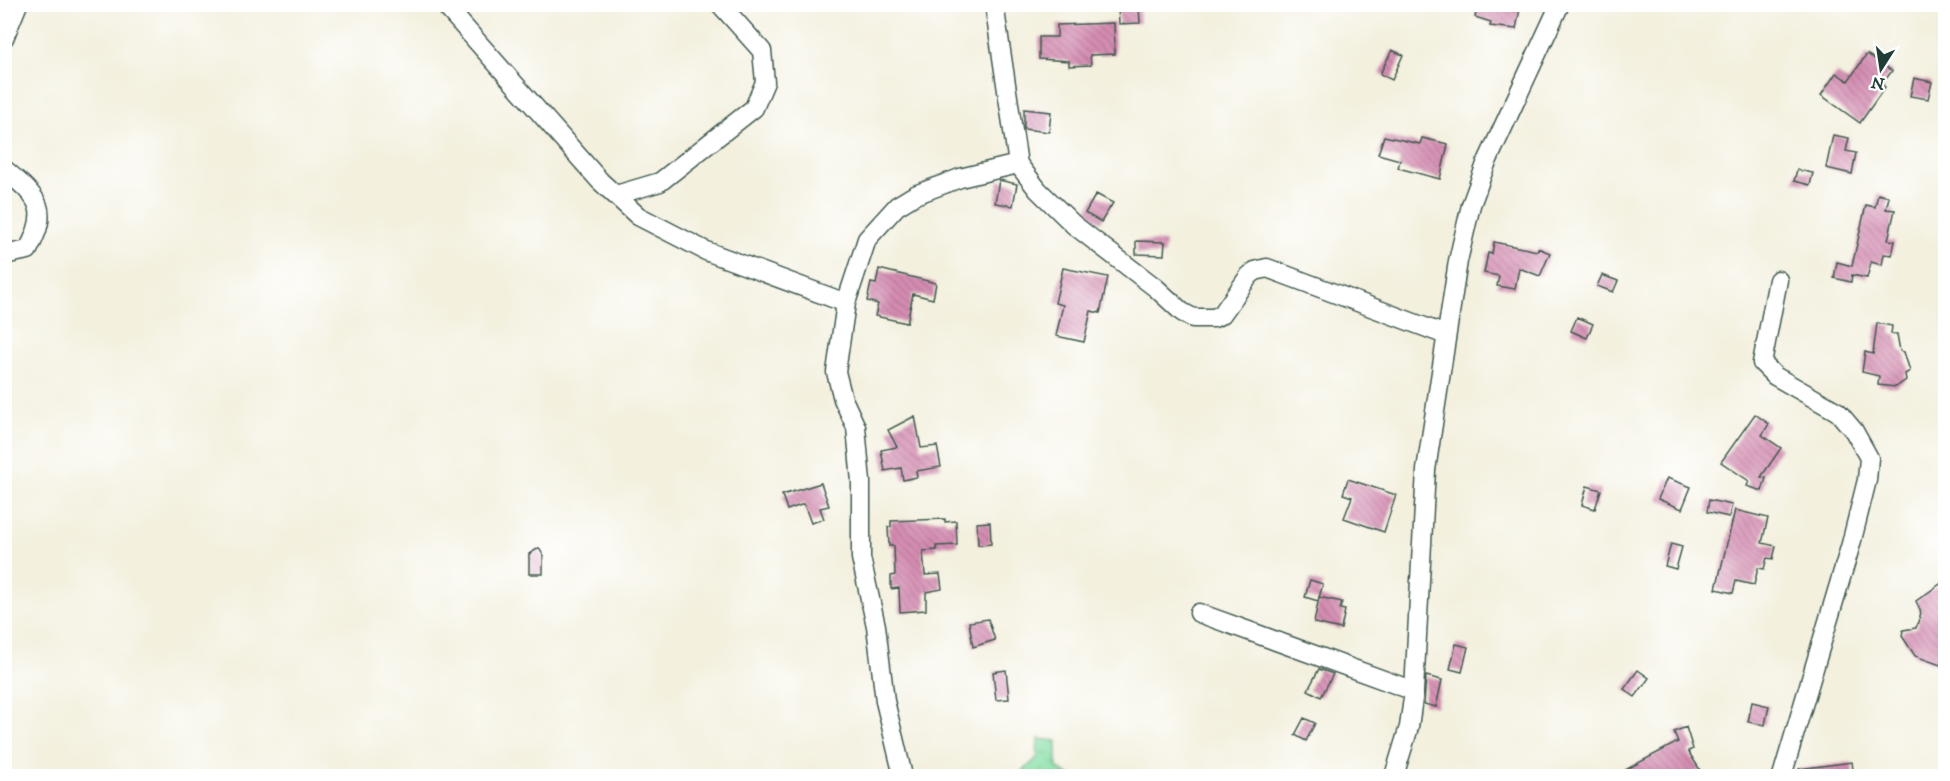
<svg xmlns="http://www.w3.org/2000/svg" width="1950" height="781" viewBox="0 0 1950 781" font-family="'IM FELL DW Pica',serif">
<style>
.wetland{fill:url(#wetland-marsh);stroke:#528e6c;stroke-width:1.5}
.building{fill:url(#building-back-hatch)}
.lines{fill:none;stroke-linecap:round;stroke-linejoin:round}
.minor-casing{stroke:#3f584e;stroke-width:21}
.minor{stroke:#fff;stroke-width:18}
</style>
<defs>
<pattern id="wetland-marsh" width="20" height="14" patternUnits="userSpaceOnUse" patternTransform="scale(1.5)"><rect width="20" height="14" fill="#85dfa5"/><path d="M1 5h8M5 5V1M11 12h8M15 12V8" fill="none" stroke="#72c08f"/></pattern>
<pattern id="building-back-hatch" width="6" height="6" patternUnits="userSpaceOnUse" patternTransform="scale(1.5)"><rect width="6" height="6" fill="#d68db2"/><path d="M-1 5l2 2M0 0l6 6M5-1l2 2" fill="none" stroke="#ad7492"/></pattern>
</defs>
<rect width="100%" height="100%" fill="#fff"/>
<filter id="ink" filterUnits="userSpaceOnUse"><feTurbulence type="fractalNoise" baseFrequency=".0167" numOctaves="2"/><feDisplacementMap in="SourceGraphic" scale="12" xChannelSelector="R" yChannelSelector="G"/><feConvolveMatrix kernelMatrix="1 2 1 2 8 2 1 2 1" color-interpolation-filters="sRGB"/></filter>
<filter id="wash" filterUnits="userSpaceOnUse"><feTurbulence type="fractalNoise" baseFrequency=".008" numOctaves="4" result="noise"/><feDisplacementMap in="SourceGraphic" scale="24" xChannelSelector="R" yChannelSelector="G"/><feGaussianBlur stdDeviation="1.35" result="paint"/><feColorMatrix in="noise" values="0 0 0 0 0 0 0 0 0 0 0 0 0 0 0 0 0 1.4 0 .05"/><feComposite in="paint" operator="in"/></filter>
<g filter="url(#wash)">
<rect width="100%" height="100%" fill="#f3f0de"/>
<path class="wetland" d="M1038,739L1057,741V768L1070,776H1018L1037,758Z"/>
<g id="blocks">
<path class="building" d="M1478,4H1521L1516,29L1490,26L1491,22L1475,17Z
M1118,7H1139L1140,23L1119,24Z
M1114,23L1115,54L1090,55L1091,65L1069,66V61L1039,59V37H1057V25Z
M1392,50L1403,55L1392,80L1380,74Z
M1867,54L1892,71L1882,84L1885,87L1860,123L1821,95L1836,73L1848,81Z
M1914,78L1932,82L1928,99L1910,96Z
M1024,109L1051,112L1049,132L1024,129Z
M1833,135L1849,138L1846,151L1856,153L1852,174L1826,168Z
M1384,136L1420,144L1422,138L1448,144L1440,179L1398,168L1400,160L1378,154Z
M1797,170L1813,173L1810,185L1794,181Z
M999,180L1017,184L1013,206L995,203Z
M1096,194L1113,203L1101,222L1085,213Z
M1878,194L1889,197L1886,209L1895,210L1888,240L1895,241L1892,255L1884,254L1882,265L1871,262L1867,278L1852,275L1851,282L1834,278L1837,262L1852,266L1866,205L1875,207Z
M1136,241L1165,242L1164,255L1136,254Z
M1494,242L1537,251L1538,248L1550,253L1540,276L1519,268L1515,289L1497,286L1499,276L1484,273L1488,253L1492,254Z
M1063,268L1108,277L1100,313L1091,311L1084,342L1056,336L1063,305L1055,303Z
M879,269L936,283L933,299L913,294L907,323L875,316L878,304L867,301L871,283L876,284Z
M1602,275L1618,281L1613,292L1597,286Z
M1577,317L1593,324L1587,338L1571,331Z
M1877,323L1892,326L1891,334H1897L1900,351L1904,352L1910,371L1905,374L1906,380L1896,387L1878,385L1879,376L1862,372L1865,352L1873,354Z
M1755,414L1769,424L1762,435L1781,448L1761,477L1766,478L1762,491L1747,486L1749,481L1721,462Z
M915,416L921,448L937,446L941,467L916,471L917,477L903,480L901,468L885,471L881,450L897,447L888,430Z
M1667,478L1691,487L1682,509L1658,499Z
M1348,479L1396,495L1384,532L1344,518L1352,497L1343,494Z
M821,483L829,506L820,508L824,519L811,523L804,504L787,510L782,495Z
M1587,486L1601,490L1595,509L1582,505Z
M1709,500L1732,505L1729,517L1707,512Z
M1735,510L1768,518L1762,543L1776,546L1773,559L1767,558L1764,569L1758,568L1754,585L1736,581L1733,593L1716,589Z
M945,519V522L956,521L957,545L936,546L937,550L923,551L925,575L940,574L942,589L926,592V610L900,612L899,588L891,589V576L895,575L894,546H889L888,527H891V521Z
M990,522L991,544L978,545L977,523Z
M1671,544L1682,547L1676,569L1665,566Z
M539,548L543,555V574H529V554Z
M1310,580L1323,584L1318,601L1305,597Z
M1946,580V667L1915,656L1902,636L1903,630L1916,628L1921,613L1916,601Z
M1319,597L1342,602L1340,609L1345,610L1341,629L1314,623Z
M988,619L995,640L973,647L969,622Z
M1456,644L1468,647L1462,672L1450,669Z
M1319,669L1333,674L1321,697L1308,690Z
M1006,670L1009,699L996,700L993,672Z
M1638,670L1649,678L1635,697L1624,689Z
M1426,676L1442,680L1436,707L1424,704Z
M1752,702L1769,706L1765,725L1748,722Z
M1304,718L1315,723L1306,741L1295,735Z
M1686,727L1693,749L1688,751L1700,770L1689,777H1612L1678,742L1674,732Z
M1852,762L1854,777H1799V769Z"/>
</g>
</g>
<g filter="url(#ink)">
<use href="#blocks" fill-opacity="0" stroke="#3f584e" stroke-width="1.5"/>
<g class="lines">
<g class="minor-casing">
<path id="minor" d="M444,4L600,181L638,216L706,251L846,303
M994,4L1018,164L1038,190L1074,225L1156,288L1182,312L1193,318H1214L1222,314L1249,276L1255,271L1267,268L1446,335
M4,38L18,4
M4,169C38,198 51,207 28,250L4,255
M616,195L660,182L754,108L765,82L762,51L720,4
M1778,280L1762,363L1775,376L1838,412L1854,431L1869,458L1867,480L1851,544L1782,776
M1199,613L1414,691
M903,776L885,701L876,626L861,558V482L856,427L843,399L836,372L846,303L867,239L897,206L915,195L960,178L1018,164
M1394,776L1409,727L1414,691L1426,470L1458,261L1471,205L1486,164L1560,4"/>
</g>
<use href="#minor" class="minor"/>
</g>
</g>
<rect width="1950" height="781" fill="none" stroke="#fff" stroke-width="24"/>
<g transform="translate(1881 69) rotate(192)" stroke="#ffffff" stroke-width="4.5" paint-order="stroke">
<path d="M0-4.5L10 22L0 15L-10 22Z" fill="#1f3d34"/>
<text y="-9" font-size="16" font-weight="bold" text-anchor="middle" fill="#1f3d34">N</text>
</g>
</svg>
